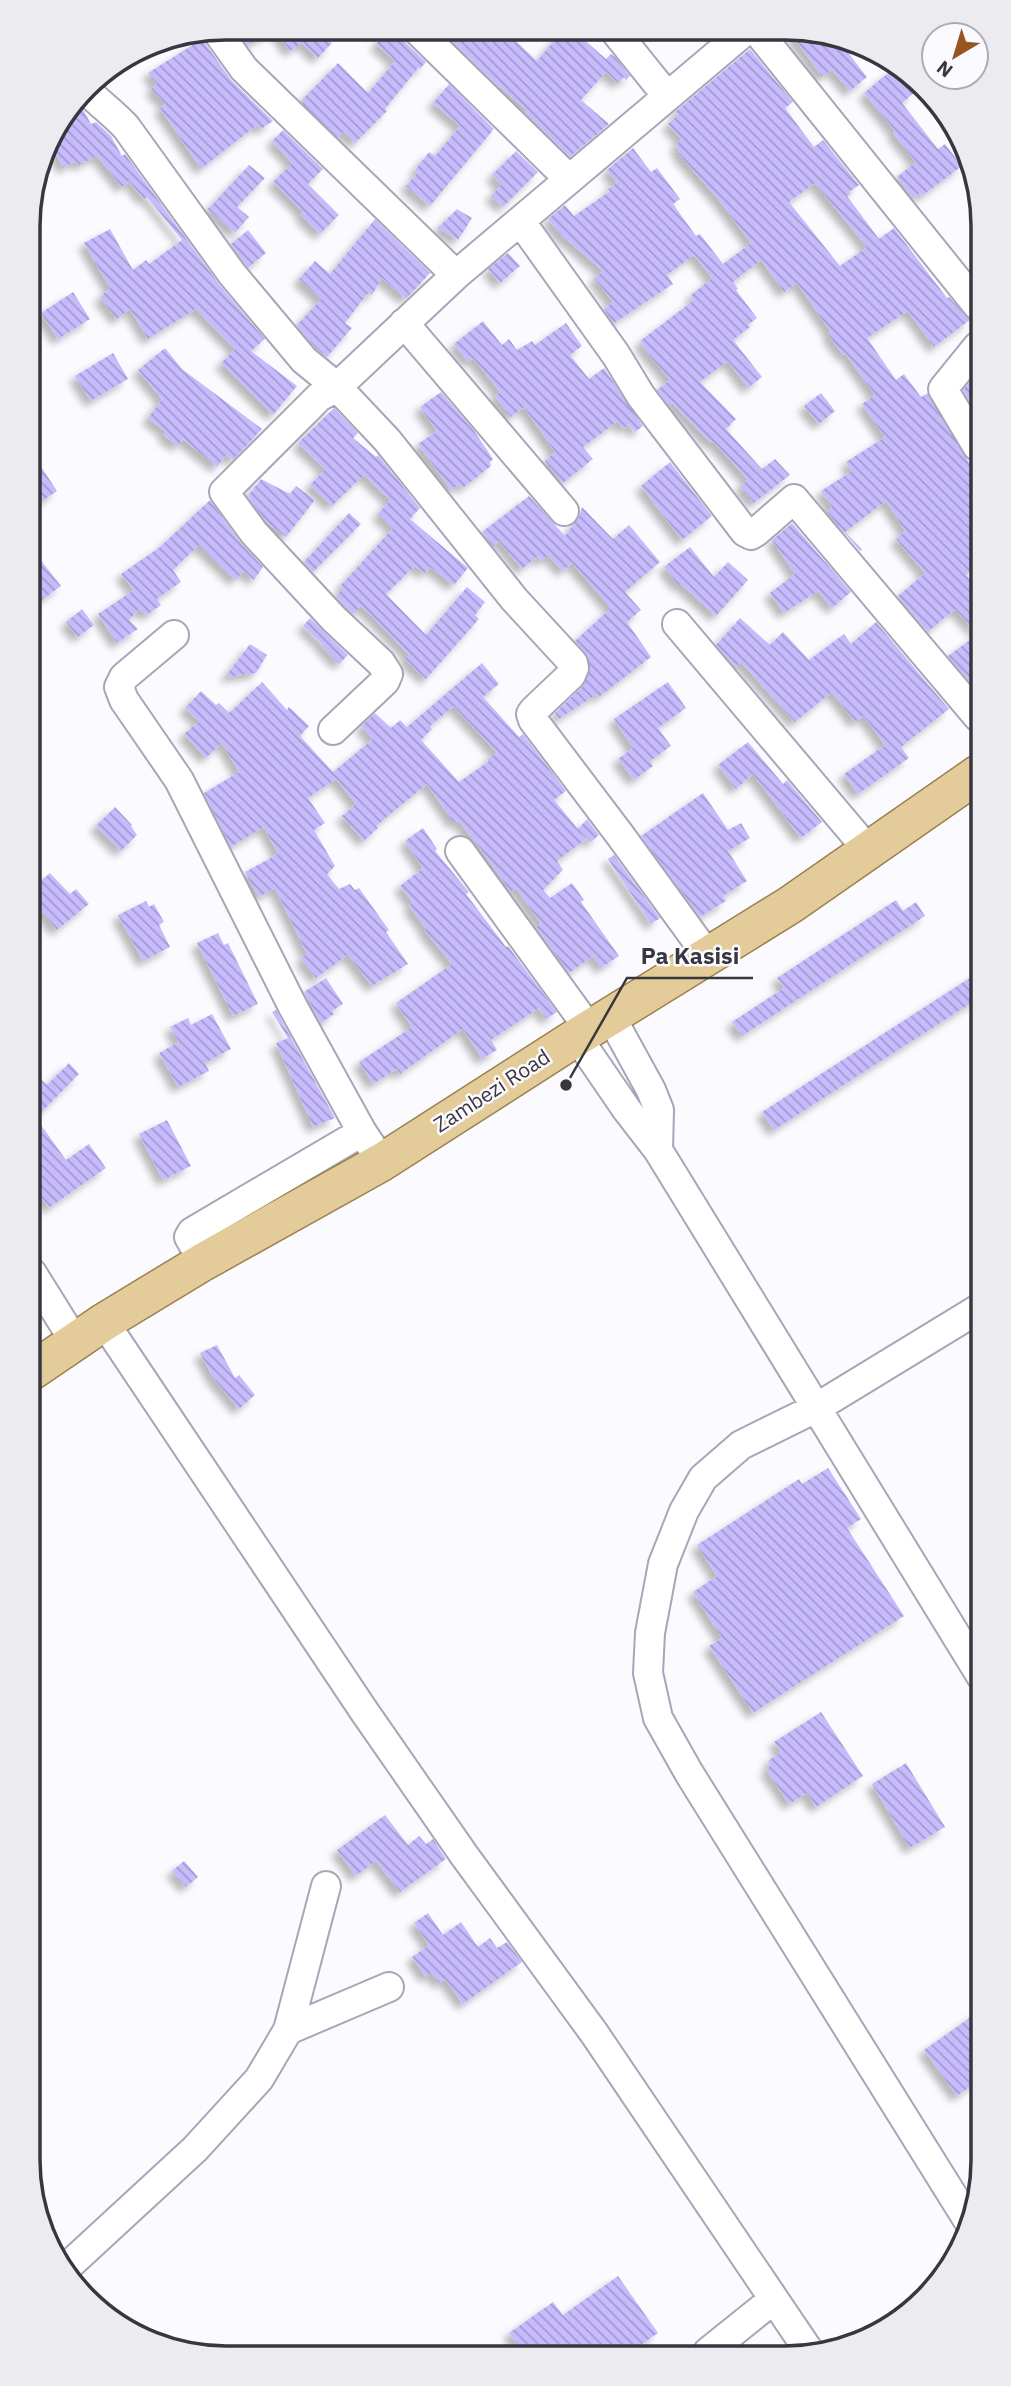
<svg xmlns="http://www.w3.org/2000/svg" width="1011" height="2386" viewBox="0 0 1011 2386" font-family="'IBM Plex Sans',sans-serif">
<style>
.building{fill:url(#building-back-hatch);fill-rule:evenodd;filter:url(#shadow)}
.lines{fill:none;stroke-linecap:round;stroke-linejoin:round}
.minor-casing{stroke:#a8a5b8;stroke-width:32}
.major-casing{stroke:#9c814e;stroke-width:40}
.minor{stroke:#fff;stroke-width:28}
.major{stroke:#e4cb9a;stroke-width:37}
.labels{text-anchor:middle;stroke-width:5;stroke-linejoin:round;paint-order:stroke}
.street-label{font-size:21px;fill:#38363e;stroke:#fbfbff}
.rim{fill:none;stroke:#38363e;stroke-width:3.5}
.leader{fill:none;stroke:#38363e;stroke-width:2.5}
.callout-dot{fill:#38363e;stroke:#fbfbff;stroke-width:2.5}
.callout-label{font-size:23px;text-anchor:middle;font-weight:bold;fill:#38363e;stroke:#fbfbff;stroke-width:5;stroke-linejoin:round;paint-order:stroke}
</style>
<defs>
<pattern id="building-back-hatch" width="6" height="6" patternUnits="userSpaceOnUse" patternTransform="scale(1.75)"><rect width="6" height="6" fill="#c7bbfd"/><path d="M-1 5l2 2M0 0l6 6M5-1l2 2" fill="none" stroke="#a399ce"/></pattern>
<filter id="shadow"><feDropShadow dx="-6" dy="6" stdDeviation="3.5" flood-color="#0004"/></filter>
</defs>
<rect width="100%" height="100%" fill="#fbfbff"/>
<path class="building" d="M235,28L322,29L319,31L332,43L318,58L302,43L290,51L275,30L248,45Z
M389,29H400L404,41L426,62L420,69L419,67L385,109L387,111L355,143L344,132L338,138L303,104L302,100L338,63L368,93L395,61L376,44Z
M440,29L504,30L537,61L563,30H573L606,59L611,54L615,57L630,76L626,80L624,77L618,83L606,72L581,100L609,124L570,157L525,112L527,110L495,83Z
M790,32H823L856,49L849,54L867,77L850,91L832,70L822,77Z
M202,39L232,81L273,121L261,129L257,125L201,169L160,108L166,104L151,89L157,84L148,73Z
M750,49L793,102L785,108L814,147L823,140L859,185L849,192L851,194L847,196L879,239L894,228L947,298L949,297L970,320L934,347L908,311L867,338L896,380L904,374L921,397L928,393L977,476L978,563L966,575L978,588V634L955,609L928,632L898,596L925,573L896,539L905,531L886,501L845,532L862,549L860,551L827,512L832,507L821,491L852,471L846,462L885,437L862,404L875,395L845,353L843,355L828,334L831,332L797,283L784,292L761,260L733,282L738,289L736,290L757,318L748,325L750,327L733,340L762,377L748,388L728,361L700,382L736,419L726,429L762,469L775,459L790,475L754,503L740,486L748,480L713,441L711,443L672,403L669,406L657,390L670,380L642,346L644,345L640,341L694,300L691,295L712,278L694,255L667,275L673,284L614,323L604,309L613,302L594,278L603,271L559,233L548,219L565,205L574,216L610,191L608,189L617,183L607,170L633,148L651,172L657,168L680,199L673,204L696,236L700,234L723,264L751,243L719,200L678,153L680,152L675,145L682,140L668,124L678,115L675,112ZM815,183L867,247L840,266L789,202Z
M893,69L914,93L902,103L938,149L945,144L962,166L922,196L920,193L913,198L897,177L916,162L893,133L895,131L864,93Z
M449,84L494,129L430,206L406,186L418,172L415,170L429,152L435,156L460,126L433,103Z
M76,103L84,111L91,124L96,122L111,136L122,156L125,154L219,284L265,339L251,351L297,386L273,415L221,363L235,349L196,309L148,339L130,309L117,319L100,297L110,288L84,243L110,229L133,270L146,260L149,264L182,240L147,197L144,199L129,181L122,187L97,156L79,165L76,161L63,168L51,144L65,137L59,125Z
M283,130L323,169L308,184L339,215L320,234L301,215L303,212L273,182L292,163L272,141Z
M516,151L538,172L503,207L491,196L501,185L492,175Z
M249,165L265,178L237,207L249,217L235,233L208,209Z
M457,209L472,218L458,240L438,228Z
M375,219L430,273L406,299L382,278L372,295L368,293L345,323L352,328L327,357L316,348L297,325L321,299L299,279L315,261L330,274Z
M248,230L266,253L248,268L231,244Z
M508,253L520,266L500,283L488,269Z
M73,292L90,319L58,339L41,313Z
M483,321L502,345L509,339L517,350L532,341L535,345L566,323L582,346L570,355L589,379L604,368L643,426L635,432L629,424L623,429L618,421L583,447L593,459L563,483L545,461L555,452L524,407L511,417L495,396L500,392L473,358L468,362L454,344Z
M165,348L182,369L262,429L233,460L226,455L217,467L183,439L178,446L163,435L166,432L148,418L162,399L138,370Z
M113,353L128,379L91,401L75,376Z
M977,373V414L963,390Z
M441,392L473,429L493,459L490,462L491,466L463,488L460,484L451,490L418,444L437,431L420,407Z
M821,393L835,411L819,424L804,406Z
M334,408L358,433L353,438L376,457L378,455L420,508L410,519L468,568L454,585L430,567L425,573L415,566L386,594L426,635L467,587L485,602L475,615L479,619L426,679L405,659L409,655L372,616L361,606L353,614L336,596L344,588L341,585L393,528L378,514L390,500L364,475L332,506L310,485L325,469L298,443Z
M29,448L57,491L41,502L29,485Z
M670,462L712,516L682,540L641,486Z
M261,479L290,494L296,486L315,500L286,537L266,522L248,496Z
M529,496L565,536L579,517L582,507L613,539L629,525L660,562L625,592L641,610L627,622L651,657L599,697L597,694L559,719L555,713L582,687L589,674V659L575,641L611,608L572,563L563,571L548,555L542,561L538,556L522,569L499,541L493,546L482,532Z
M210,500L241,543L263,567L254,580L244,571L235,580L199,545L173,570L181,582L157,599L161,605L147,615L139,609L129,620L138,629L117,643L98,614L134,590L121,574L160,547Z
M349,513L361,524L313,572L304,562Z
M792,523L851,592L832,608L818,591L784,613L770,593L795,574L772,540Z
M29,545L61,586L30,609V567Z
M690,547L714,577L728,562L748,580L716,616L681,584L679,586L664,567Z
M82,609L94,625L78,637L66,622Z
M310,618L348,655L339,664L322,646L323,645L303,626Z
M740,618L770,645L783,632L809,660L844,634L851,644L876,622L949,709L901,747L909,758L858,794L844,774L885,745L864,716L855,722L832,692L795,722L741,662L736,667L716,645Z
M978,634V687L976,689L948,656Z
M250,644L267,655L256,673L225,677Z
M482,663L499,684L483,697L519,737L523,734L566,791L554,800L578,829L587,819L599,835L591,842L580,832L586,839L557,861L563,870L543,890L550,898L572,883L584,900L581,902L619,956L601,968L593,956L569,973L536,927L541,924L516,888L511,892L480,848L458,820L454,823L427,784L376,826L378,828L364,841L342,816L356,804L336,779L308,798L325,823L314,830L335,866L327,874L339,889L350,884L355,890L359,888L389,930L386,932L408,964L372,986L348,955L316,978L301,958L307,954L275,888L259,897L245,872L278,854L264,827L231,847L204,793L239,772L222,743L206,758L184,734L199,721L185,708L201,691L216,705L219,703L229,713L262,682L287,710L289,707L309,726L300,736L333,772L373,739L361,726L375,713L391,728L400,720L407,727ZM454,706L497,753L487,759L489,761L459,782L421,740L432,729L430,726Z
M668,682L686,708L658,728L671,746L650,761L653,766L634,780L618,759L633,748L614,719Z
M748,742L783,784L787,780L822,822L801,838L753,774L736,789L718,765Z
M703,793L728,830L741,823L750,838L728,851L747,881L723,896L726,901L700,917L641,836Z
M115,807L132,825L131,826L137,835L121,851L96,826Z
M423,828L437,849L435,851L469,892L466,894L506,947L508,946L557,1012L546,1019L539,1008L491,1040L497,1050L482,1059L463,1029L400,1074L397,1069L373,1084L359,1062L412,1027L396,1003L452,964L424,930L426,929L409,906L413,903L400,886L423,868L405,841Z
M614,855L660,918L651,924L608,859Z
M50,873L70,894L76,889L89,904L57,930L31,898V889Z
M896,900L903,911L916,902L925,916L742,1036L732,1022L784,988L777,978Z
M146,901L149,907L154,904L164,922L159,925L170,947L143,961L118,915Z
M218,933L224,945L228,943L258,1004L233,1016L197,943Z
M979,972V998L774,1130L762,1112Z
M326,978L343,1004L332,1011L334,1014L321,1023L304,992Z
M276,1010L335,1118L313,1127L276,1043L288,1038L272,1012Z
M212,1014L231,1049L205,1063L209,1071L178,1087L159,1053L179,1042L170,1027L188,1018L191,1025Z
M69,1063L79,1074L36,1118L66,1160L89,1144L106,1168L49,1208L31,1185V1069L47,1085Z
M167,1120L191,1166L163,1180L139,1134Z
M217,1345L235,1378L239,1375L255,1395L239,1409L214,1379L200,1353Z
M828,1468L861,1519L847,1528L904,1616L753,1713L709,1646L722,1638L693,1592L717,1576L697,1545L799,1479L802,1484Z
M821,1712L863,1776L816,1807L807,1793L789,1804L766,1769L771,1766L768,1761L781,1752L774,1742Z
M906,1763L945,1827L910,1848L872,1784Z
M385,1815L408,1845L419,1836L426,1844L433,1839L446,1859L400,1892L376,1861L356,1876L337,1850Z
M184,1861L198,1877L186,1887L172,1871Z
M428,1913L443,1935L461,1922L478,1947L490,1938L497,1948L507,1942L522,1962L463,2004L445,1979L439,1983L432,1973L426,1977L412,1957L429,1945L414,1923Z
M982,2009V2078L957,2096L924,2050Z
M618,2276L658,2333L632,2351L628,2346L621,2351L616,2344L604,2352L524,2353L509,2333L553,2302L563,2315Z"/>
<g class="lines">
<g class="minor-casing">
<path id="minor" d="M416,29L569,179
M216,30L244,69L456,275
M614,30L667,96
M757,31L977,305
M86,90C99,103 113,113 126,127L232,274L304,360L337,387L387,440L514,599L573,663L574,668L571,675L534,710L531,714L533,720L620,835L708,956
M521,222L616,355L641,396L745,532L751,535L756,532L794,499L978,717
M404,323L564,511
M977,347L943,389L977,446
M677,624L868,850
M174,635L124,677L119,687L124,700L179,780L293,1007L362,1132L382,1162
M333,730L385,681L388,674L381,663L334,619L254,533L224,492L319,397L337,387L456,275L745,31
M460,851L590,1030
M611,1017L651,1090L659,1110L658,1150
M577,1037L627,1110L658,1150L981,1676
M203,1262L189,1237L192,1232L362,1132
M32,1273L75,1342
M104,1322L364,1711L464,1855L594,2033L809,2351
M288,2030L389,1987
M971,2225L689,1773L658,1718L648,1673L650,1633L663,1564L684,1511L703,1478L741,1445L816,1408L980,1308
M67,2267L195,2149L259,2079L288,2030L326,1886
M708,2352L774,2299"/>
</g>
<g class="major-casing">
<path id="major" d="M32,1371L104,1322L203,1262L382,1162L577,1037L790,905L978,774"/>
</g>
<use href="#minor" class="minor"/>
<use href="#major" class="major"/>
</g>
<g class="labels">
<g class="street-label">
<text transform="translate(492 1091) rotate(-33)" y="7">Zambezi Road</text>
</g>
</g>
<path d="M0 0H1011V2386H0ZM226 40H785A186 186 0 0 1 971 226V2160A186 186 0 0 1 785 2346H226A186 186 0 0 1 40 2160V226A186 186 0 0 1 226 40Z" fill="#ebebf0" fill-rule="evenodd"/>
<path class="rim" d="M226 40H785A186 186 0 0 1 971 226V2160A186 186 0 0 1 785 2346H226A186 186 0 0 1 40 2160V226A186 186 0 0 1 226 40Z"/>
<path class="leader" d="M566 1085L627 978H753"/>
<circle class="callout-dot" cx="566" cy="1085" r="7"/>
<g class="callout-label">
<text x="690" y="964">Pa Kasisi</text>
</g>
<g transform="translate(955 56) rotate(218)"><circle r="33" fill="#fbfbff" stroke="#adacb2" stroke-width="2"/>
<path d="M0-5L12 26L0 18L-12 26Z" fill="#965521"/>
<text y="-10" font-size="19" font-weight="bold" text-anchor="middle" fill="#38363e">N</text>
</g>
</svg>
